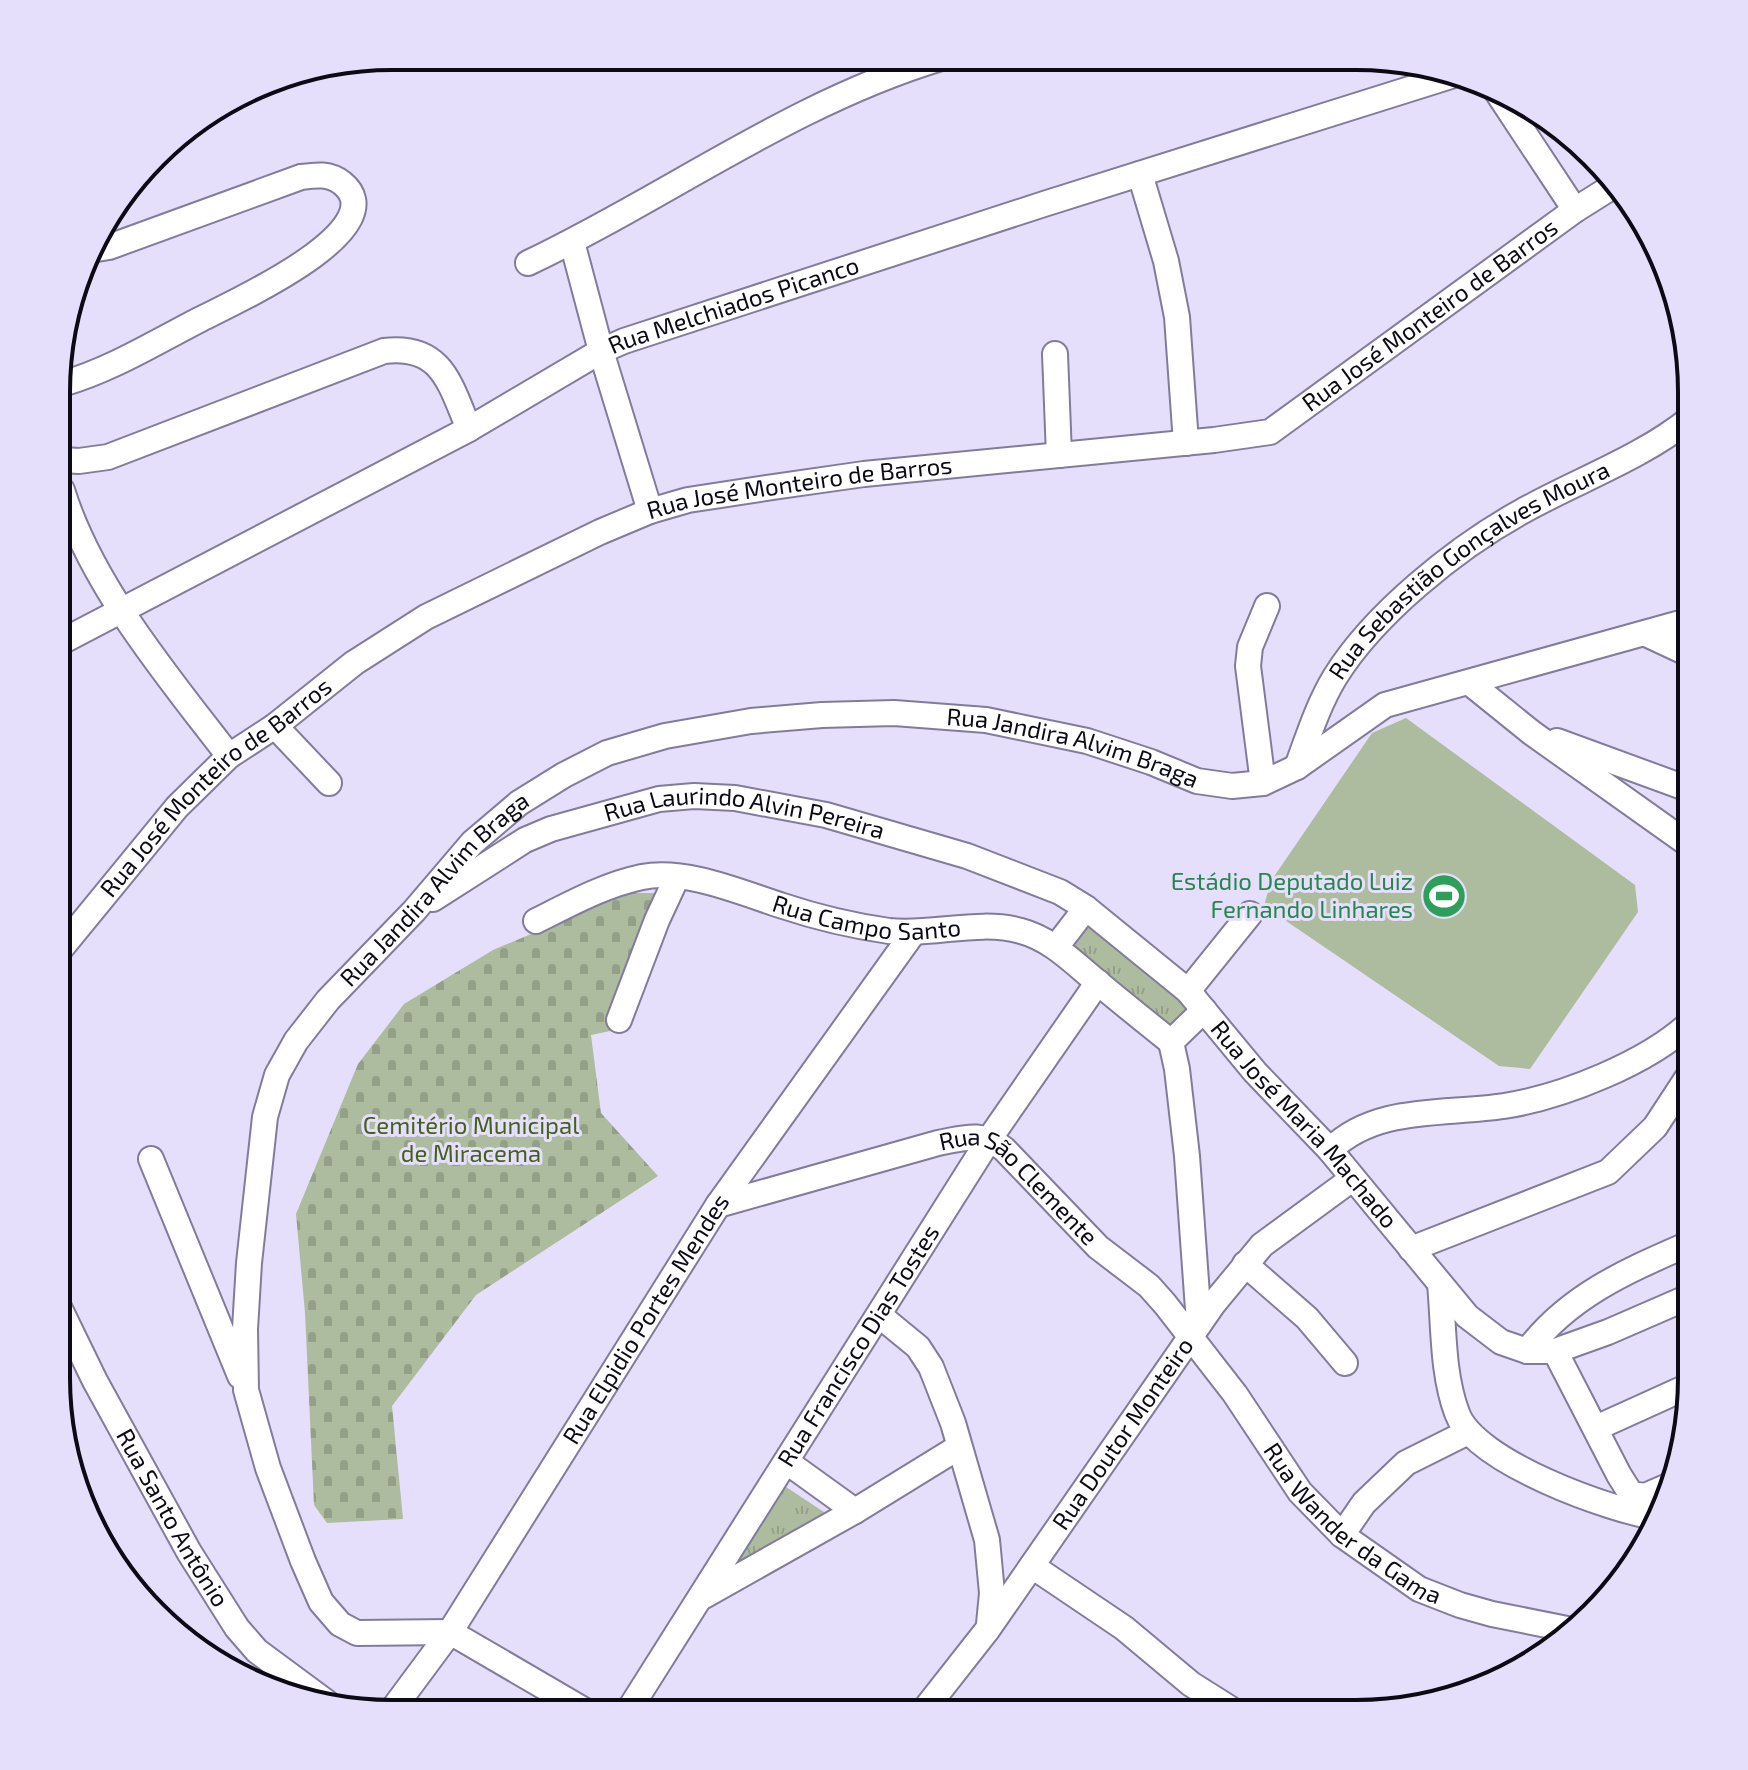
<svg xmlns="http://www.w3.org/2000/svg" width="1748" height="1770" viewBox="0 0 1748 1770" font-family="'Exo 2',sans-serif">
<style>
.grass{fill:url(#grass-tufts)}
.cemetery{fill:url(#cemetery-stones)}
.garden{fill:#adbb9f}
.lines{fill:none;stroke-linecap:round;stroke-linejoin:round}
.minor-casing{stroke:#827c9a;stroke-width:28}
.minor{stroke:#fff;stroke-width:24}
.labels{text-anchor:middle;stroke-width:6;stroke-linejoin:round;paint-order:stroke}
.street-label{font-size:24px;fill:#0c0a15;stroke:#e5dffb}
.leisure-label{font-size:24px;fill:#27864d;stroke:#e5dffb;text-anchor:end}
.park-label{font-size:24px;fill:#45601d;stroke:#e5dffb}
.rim{fill:none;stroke:#0c0a15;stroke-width:4}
</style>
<defs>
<pattern id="grass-tufts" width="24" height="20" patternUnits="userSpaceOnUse" patternTransform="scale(2)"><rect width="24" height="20" fill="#adbb9f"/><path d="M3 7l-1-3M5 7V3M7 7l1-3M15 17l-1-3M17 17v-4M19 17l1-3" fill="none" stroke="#949f88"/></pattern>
<pattern id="cemetery-stones" width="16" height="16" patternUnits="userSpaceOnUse" patternTransform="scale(2)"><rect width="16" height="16" fill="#adbb9f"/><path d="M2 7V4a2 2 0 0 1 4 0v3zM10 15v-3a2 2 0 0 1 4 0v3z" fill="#949f88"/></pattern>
</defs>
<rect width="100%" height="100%" fill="#e5dffb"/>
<path class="grass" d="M1085,914L1194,1009L1163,1039L1060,947Z
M780,1483L827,1514L728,1568Z"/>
<path class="cemetery" d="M628,893H659L615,1030L591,1035L601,1113L658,1176L476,1295L392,1406L403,1519L327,1523L314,1505L305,1313L296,1214L358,1064L404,1004L493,950Z"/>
<path class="garden" d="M1406,718L1635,885L1638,912L1530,1069L1499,1066L1264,906L1271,881L1372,733Z"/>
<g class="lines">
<g class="minor-casing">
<g id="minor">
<path d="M1497,92L1575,210"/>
<path d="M1140,174L1166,261L1177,317L1186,443"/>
<path d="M572,242L601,351L650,511"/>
<path d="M528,263C667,197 792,103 941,58"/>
<path d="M1055,354L1059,455"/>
<path d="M62,384C111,370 156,342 201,319C228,305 399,229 342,183C329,173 316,175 301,177L109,247L91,250"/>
<path d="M62,460L79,461L108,457L384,351C442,344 450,384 469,429"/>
<path d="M62,490C91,585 169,678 229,756"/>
<path d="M1646,634L1691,655"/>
<path id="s1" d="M61,642L469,429L601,351L624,341L1044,204L1451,76"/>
<path d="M1470,683L1532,733L1691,846"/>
<path d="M275,726L329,783"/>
<path d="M1557,741L1691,790"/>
<path id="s2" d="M1297,767C1308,737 1318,705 1335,677C1374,614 1456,548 1521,512C1578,480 1640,459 1691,418"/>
<path d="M1263,783L1248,666L1250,647L1267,606"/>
<path id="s3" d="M433,899L525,840L551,829L659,799L694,796L735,798L826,815L967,856L1060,892L1086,908L1188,991L1255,1072L1330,1150L1467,1316L1501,1342L1527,1351H1555L1608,1332L1691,1296"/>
<path id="s4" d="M536,921C570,904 604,885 642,877C685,868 742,893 783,906C816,917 854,926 889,931C931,936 979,919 1021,931C1051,939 1073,962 1096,981C1121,1002 1146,1022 1171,1042"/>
<path d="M1056,947L1086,908"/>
<path id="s5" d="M59,951L177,807L229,756L275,726L354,663L426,617L600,532L650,511L688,500L773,487L864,474L1214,440L1270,432L1575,210L1618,183"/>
<path d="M1188,991L1250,914"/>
<path d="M619,1020L657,920L677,877"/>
<path d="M1330,1150C1376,1105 1444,1115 1504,1106C1562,1097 1648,1063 1691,1022"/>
<path d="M151,1159L240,1376"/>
<path id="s6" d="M718,1205L938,1143C965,1138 981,1131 1004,1149L1098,1247L1149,1286L1165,1304L1235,1394L1300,1492L1342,1535L1419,1589L1460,1605L1492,1614L1572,1630"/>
<path d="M1411,1249L1608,1172L1655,1127L1691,1072"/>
<path d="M1245,1264L1307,1318L1345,1363"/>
<path d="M1440,1284C1444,1326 1442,1373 1457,1413C1474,1462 1611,1511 1660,1518"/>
<path id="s7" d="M57,1303L95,1381L189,1552L237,1628L257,1651L326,1702"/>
<path d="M879,1315L918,1347L931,1367L953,1423L987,1540L992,1593L989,1624"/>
<path d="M1199,1323L1187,1156L1177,1069L1171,1042L1204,1010"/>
<path d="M1527,1351C1569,1295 1629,1270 1691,1243"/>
<path d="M1555,1351L1619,1475L1631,1494L1645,1496L1668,1486"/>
<path d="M1596,1428L1691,1385"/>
<path d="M787,1462L855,1511"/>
<path d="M1342,1535L1364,1503L1406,1463L1468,1432"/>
<path d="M1032,1566L1124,1628L1191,1684L1237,1713"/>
<path d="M704,1596L855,1511L959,1447"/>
<path id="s8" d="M390,1713L450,1632L718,1205L913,933"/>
<path id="s9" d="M589,1713L450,1632L357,1633L340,1624L321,1602L303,1561L268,1468L246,1390L245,1329L249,1263L265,1117L277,1075L296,1041L328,1000L414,911L472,843L519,803L564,775L607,753L665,736L751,721L822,715L894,713L986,720L1087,741L1151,762L1197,781L1232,786L1263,783L1297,767L1385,705L1691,620"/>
<path id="s10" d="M627,1713L990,1138L1098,982"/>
<path id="s11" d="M922,1713L988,1629L1214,1303L1262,1245L1352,1179"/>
</g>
</g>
<use href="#minor" class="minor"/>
</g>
<defs>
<g id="stadium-disc" transform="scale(2.3)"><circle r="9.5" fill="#2e9e5b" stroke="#e5dffb"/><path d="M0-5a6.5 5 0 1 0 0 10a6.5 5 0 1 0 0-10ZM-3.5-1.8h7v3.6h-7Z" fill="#fff"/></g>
</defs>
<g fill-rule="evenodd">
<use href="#stadium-disc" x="1444" y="896"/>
</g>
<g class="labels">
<g class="street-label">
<text dy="8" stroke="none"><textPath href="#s1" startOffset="754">Rua Melchiados Picanco</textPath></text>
<text dy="8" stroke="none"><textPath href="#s5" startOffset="1572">Rua José Monteiro de Barros</textPath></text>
<text dy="8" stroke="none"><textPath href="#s5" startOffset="900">Rua José Monteiro de Barros</textPath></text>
<text dy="8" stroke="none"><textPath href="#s2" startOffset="272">Rua Sebastião Gonçalves Moura</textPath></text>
<text dy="8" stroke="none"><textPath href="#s9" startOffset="1786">Rua Jandira Alvim Braga</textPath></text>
<text dy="8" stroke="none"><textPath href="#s5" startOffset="228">Rua José Monteiro de Barros</textPath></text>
<text dy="8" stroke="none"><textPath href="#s3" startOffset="336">Rua Laurindo Alvin Pereira</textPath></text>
<text dy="8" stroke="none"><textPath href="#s9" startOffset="1090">Rua Jandira Alvim Braga</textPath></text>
<text dy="8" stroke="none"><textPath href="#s4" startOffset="346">Rua Campo Santo</textPath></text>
<text dy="8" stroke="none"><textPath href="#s3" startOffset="1004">Rua José Maria Machado</textPath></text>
<text dy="8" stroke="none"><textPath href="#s6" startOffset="328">Rua São Clemente</textPath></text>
<text dy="8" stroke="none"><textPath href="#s8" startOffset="470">Rua Elpidio Portes Mendes</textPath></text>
<text dy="8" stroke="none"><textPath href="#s10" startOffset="434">Rua Francisco Dias Tostes</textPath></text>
<text dy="8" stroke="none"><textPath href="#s11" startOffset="344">Rua Doutor Monteiro</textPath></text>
<text dy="8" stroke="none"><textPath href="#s7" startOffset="244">Rua Santo Antônio</textPath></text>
<text dy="8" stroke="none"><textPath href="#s6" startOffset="814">Rua Wander da Gama</textPath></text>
</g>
<g class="leisure-label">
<text x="1413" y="890">Estádio Deputado Luiz<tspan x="1413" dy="28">Fernando Linhares</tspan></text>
</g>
<g class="park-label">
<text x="471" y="1134">Cemitério Municipal<tspan x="471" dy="28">de Miracema</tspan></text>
</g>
</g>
<path d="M0 0H1748V1770H0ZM392 70H1356A322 322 0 0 1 1678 392V1378A322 322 0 0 1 1356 1700H392A322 322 0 0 1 70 1378V392A322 322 0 0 1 392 70Z" fill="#e5dffb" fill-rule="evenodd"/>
<path class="rim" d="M392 70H1356A322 322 0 0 1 1678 392V1378A322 322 0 0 1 1356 1700H392A322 322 0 0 1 70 1378V392A322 322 0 0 1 392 70Z"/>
</svg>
